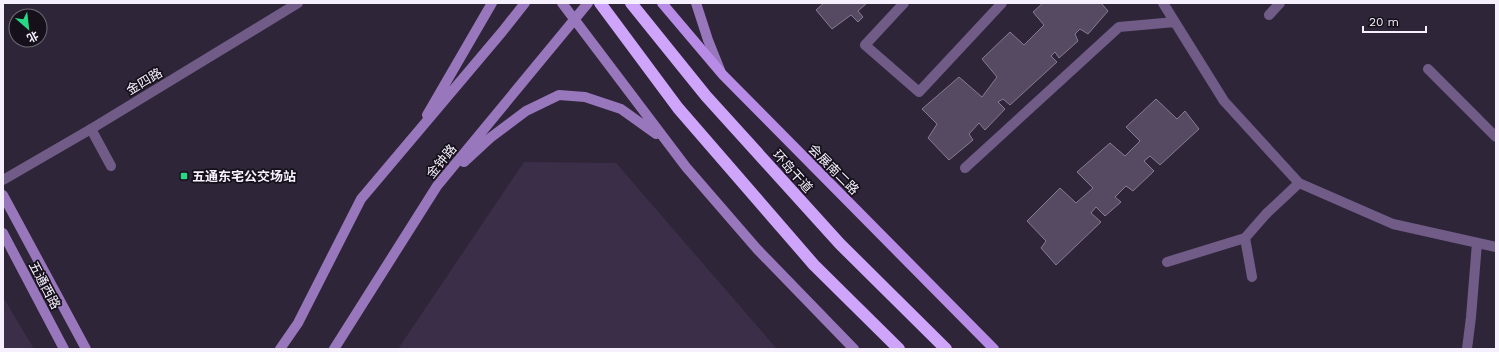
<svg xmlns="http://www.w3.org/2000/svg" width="1499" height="352" viewBox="0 0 1499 352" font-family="'Work Sans','Noto Sans SC',sans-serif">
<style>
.built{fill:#3b2e48}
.building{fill:#554a61;stroke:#867b93}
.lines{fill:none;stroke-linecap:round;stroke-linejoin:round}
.lane{stroke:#715c88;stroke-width:10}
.street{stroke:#715c88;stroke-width:10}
.secondary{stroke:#9977bd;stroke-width:10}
.primary{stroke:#b88ce6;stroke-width:10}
.highway{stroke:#cfa5fc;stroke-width:12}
.poi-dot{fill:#28d885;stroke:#15101a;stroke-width:1.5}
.labels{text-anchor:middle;stroke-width:3.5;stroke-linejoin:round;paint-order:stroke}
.street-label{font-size:13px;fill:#f6f0fe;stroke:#15101a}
.poi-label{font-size:13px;font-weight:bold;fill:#f6f0fe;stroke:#15101a;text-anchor:start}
</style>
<rect width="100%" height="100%" fill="#2f2539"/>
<path class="built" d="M524,162L616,163L777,349H398Z
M3,297L34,349H3Z"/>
<path class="building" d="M824,3H867L858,11L863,17L858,22L851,15L832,29L816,10Z
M1043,3H1101L1108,11L1088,34L1080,29L1075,34L1078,41L1059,58L1055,52L1051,56L1057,62L1010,105L1003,99L998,102L1005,109L985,130L979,123L969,134L973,140L949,160L928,138L937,124L922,109L959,77L982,97L997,77L982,59L1010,32L1024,45L1044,25L1033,12Z
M1156,99L1177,119L1185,111L1199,129L1160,165L1150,156L1144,161L1154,171L1133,191L1126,186L1115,197L1121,202L1105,216L1096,207L1091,213L1101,222L1056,265L1041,248L1046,241L1027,221L1060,188L1076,203L1093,188L1077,172L1110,143L1125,156L1140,141L1126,127Z"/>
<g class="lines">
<path class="lane" d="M91,129L111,166"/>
<path class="street" d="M904,3L865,45L919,92L1002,3
M1163,3L1224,101L1299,183L1393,224L1496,247
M1269,15L1280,3
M1428,69L1496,137
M965,168L1119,27L1175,22
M3,180L91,129L298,3
M1245,238L1252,277
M1167,262L1245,238L1266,214L1299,183
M1467,349L1471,317L1477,243"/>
<path class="secondary" d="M562,3L686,167L757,249L854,349
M696,3L708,40L720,70
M427,115L492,3
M464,162L490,138L526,111L559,95L585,97L621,109L656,134
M3,195L86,349
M3,233L64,349
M280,349L298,323L361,199L502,32L525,3
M334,349L437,186L588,3"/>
<path class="primary" d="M662,3L723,75L994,349"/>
<path class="highway" d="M600,3L678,108L814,265L899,349
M631,3L706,96L840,244L946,349"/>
</g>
<rect class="poi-dot" x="180" y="172" width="8" height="8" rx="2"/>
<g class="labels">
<g class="street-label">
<text transform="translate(144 81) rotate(-31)" y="5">金四路</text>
<text transform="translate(441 161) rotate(-51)" y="5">金钟路</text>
<text transform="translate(834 169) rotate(45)" y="5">会展南二路</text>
<text transform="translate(793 171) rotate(48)" y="5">环岛干道</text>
<text transform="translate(45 285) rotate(62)" y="5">五通西路</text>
</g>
<g class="poi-label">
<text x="192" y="181">五通东宅公交场站</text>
</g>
</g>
<rect width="1499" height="352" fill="none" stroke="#f6f0fe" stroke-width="8"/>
<g transform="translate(28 28) rotate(152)"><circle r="19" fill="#15101a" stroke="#6f6a75"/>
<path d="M0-3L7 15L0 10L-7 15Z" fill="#28d885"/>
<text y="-6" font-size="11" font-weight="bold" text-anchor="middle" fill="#f6f0fe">北</text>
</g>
<path d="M1363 26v6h63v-6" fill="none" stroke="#f6f0fe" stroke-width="2"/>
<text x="1369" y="26" font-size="12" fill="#f6f0fe" stroke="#15101a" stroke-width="3" paint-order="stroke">20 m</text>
</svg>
